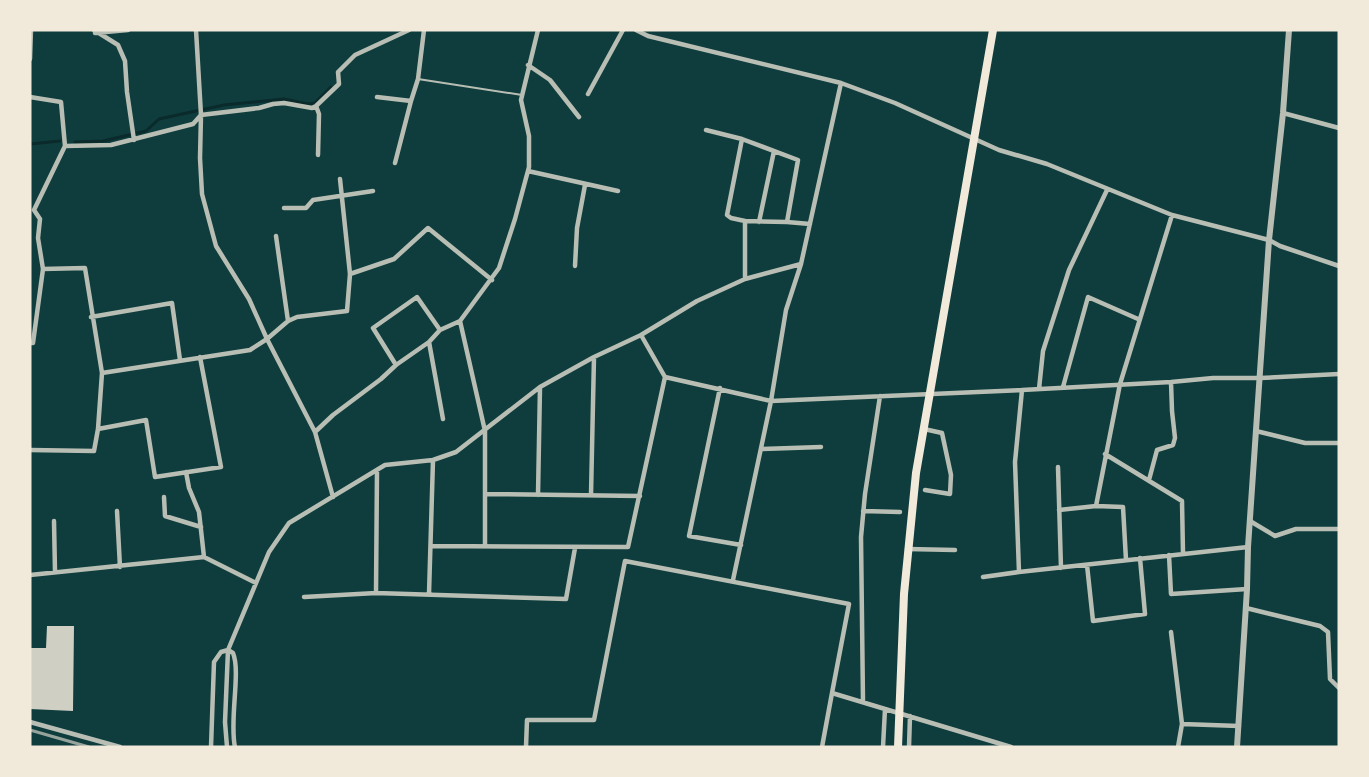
<svg xmlns="http://www.w3.org/2000/svg" width="1369" height="777" viewBox="0 0 1369 777" font-family="Rubik,sans-serif">
<style>
.lines{fill:none;stroke-linecap:round;stroke-linejoin:round}
.stream{stroke:#0a2a2b;stroke-width:3}
.building{fill:#cfcfc3}
.service{stroke:#b8beb3;stroke-width:2}
.minor{stroke:#b8beb3;stroke-width:4.5}
.tertiary{stroke:#b8beb3;stroke-width:6}
.primary{stroke:#f1e9da;stroke-width:8}
.rail{stroke:#97a49c;stroke-width:3}
</style>
<rect width="100%" height="100%" fill="#0f3d3e"/>
<g class="lines">
<path class="stream" d="M75,142L103,141L129,135L146,131L159,119L224,105L284,99L308,104L315,103L331,87
M30,144L60,141"/>
</g>
<path class="building" d="M47,626H74L73,711L30,709V648H46Z"/>
<g class="lines">
<path class="service" d="M418,79L522,95"/>
<path class="minor" d="M94,30L118,45L125,61L127,92L134,140
M636,30L648,36L841,83L895,103L999,150L1047,164L1172,215L1269,240L1280,246L1339,266
M95,33L128,30
M30,59L31,30
M528,65L550,80L579,117
M588,94L623,30
M30,97L61,102L65,146L34,210
M377,97L411,101
M316,106L319,114L318,155
M1283,113L1339,128
M706,130L742,139L798,160L787,222L745,221V279
M742,139L727,215L731,218L745,221
M65,146L111,145L193,124L201,115L196,30
M395,163L411,101L418,79L424,30
M528,171L618,191
M284,208H306L313,200L373,191
M759,222L774,151
M787,222L810,224
M276,236L288,321
M575,266L577,228L585,185
M43,269L85,268L102,373
M350,274L394,259L428,228L492,280
M91,317L172,303L180,360
M460,321L485,431V545
M641,335L665,377L771,401L1022,390L1171,382L1213,378H1260L1339,374
M429,342L443,419
M30,343H33L43,269L38,238L40,219L34,210
M396,365L373,328L417,297L440,330
M1063,387L1088,297L1138,319
M720,388L689,536L741,545
M1039,389L1043,351L1069,270L1107,190
M1022,390L1015,462L1019,572L1248,547
M98,429L146,420L155,477L221,467L200,357
M924,429L942,433L951,475L950,494L925,490
M1256,431L1305,443H1339
M315,432L333,415L381,379L396,365L429,342L440,330L460,321L499,268L515,219L529,167V136L521,100L538,30
M761,449L821,447
M30,450L94,451L98,429L102,373L250,350L267,339L288,321L297,317L347,311L350,274L340,179
M1105,454L1182,501L1183,553
M1058,467L1061,568
M186,472L189,488L199,512L204,557
M1149,480L1157,450L1173,445L1175,438L1172,411L1171,382
M485,494L640,496
M538,495L540,387
M591,495L594,357
M164,497L165,516L201,527
M333,497L315,432L267,339L249,299L216,246L202,194L200,158L201,115L259,108L273,104L284,103L312,108L316,106L339,84L338,72L355,55L409,30
M1096,506L1120,384L1172,215
M1059,510L1096,506L1123,507L1126,560
M117,511L120,567
M863,511L900,512
M54,521L55,572
M1250,521L1275,536L1296,529H1339
M431,546L628,547L665,377
M907,549L955,550
M1169,555L1171,594L1247,589
M1087,565L1093,621L1145,614L1140,558
M30,575L204,557L256,583
M983,577L1019,572
M733,580L771,401L786,310L801,264L841,83
M376,593L377,470
M429,594L433,460
M304,597L376,593L566,599L575,548
M1246,608L1320,626L1328,632L1330,679L1339,688
M1171,632L1182,724L1178,747
M863,702L861,537L865,494L880,396
M30,722L120,747
M1182,724L1239,726
M211,747L214,662L221,652L228,650L233,653C241,672 229,721 235,747
M227,747L225,722L228,650L269,552L289,523L385,465L433,460L456,452L540,387L594,357L641,335L697,301L745,279L801,264
M526,747L527,720H594L625,561L849,604L832,693L1011,747
M822,747L832,693
M883,747L885,709
M909,747L910,716"/>
<path class="tertiary" d="M1237,747L1247,589L1248,547L1269,240L1283,113L1289,30"/>
<path class="primary" d="M898,747L904,594L916,473L993,30"/>
<path class="rail" d="M30,730L89,747"/>
</g>
<rect width="1369" height="777" fill="none" stroke="#f1e9da" stroke-width="63"/>
</svg>
